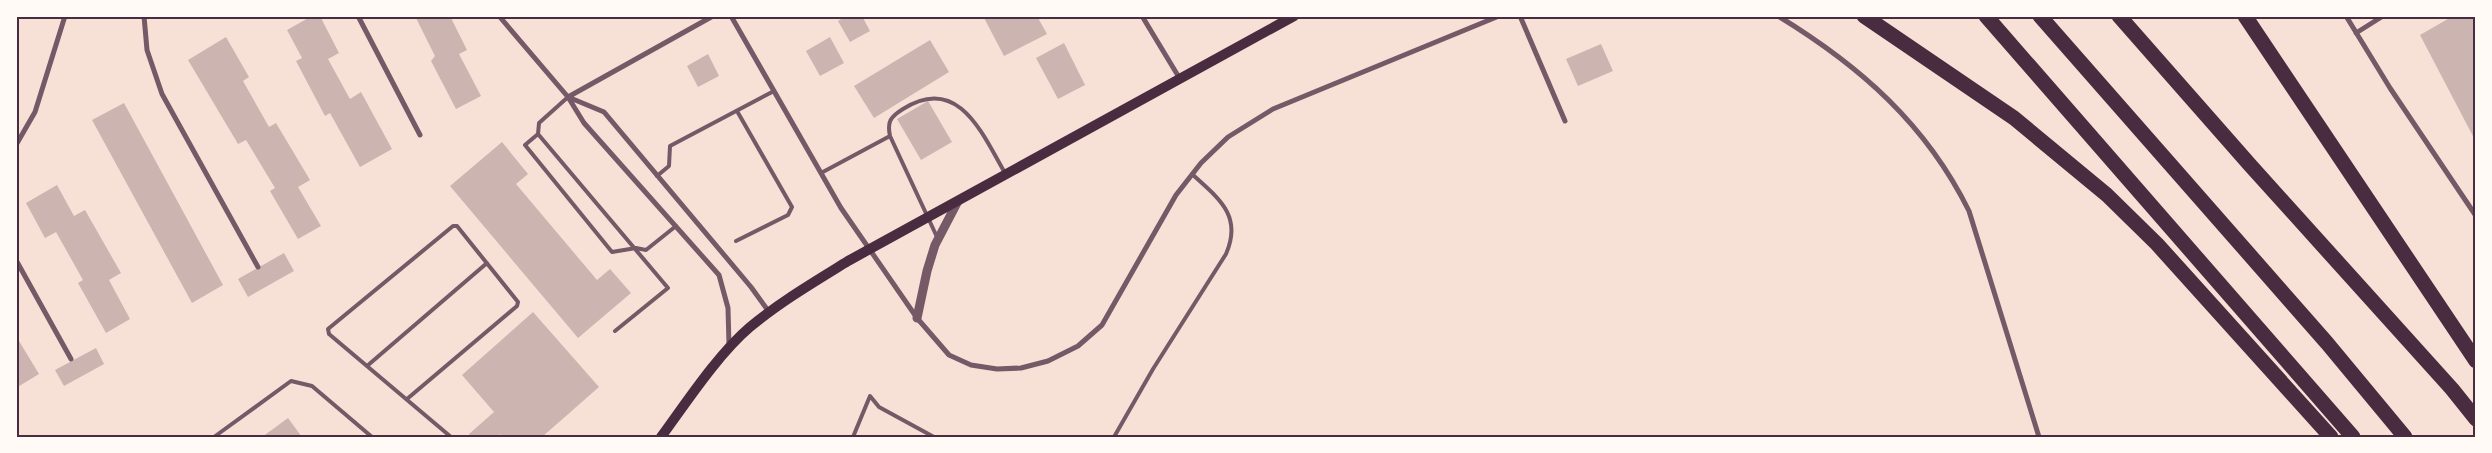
<svg xmlns="http://www.w3.org/2000/svg" width="2492" height="453" viewBox="0 0 2492 453" font-family="Cabin,sans-serif">
<style>
.building{fill:#ccb4b1}
.lines{fill:none;stroke-linecap:round;stroke-linejoin:round}
.service{stroke:#755966;stroke-width:4}
.minor{stroke:#755966;stroke-width:5}
.tertiary{stroke:#755966;stroke-width:9}
.secondary{stroke:#4a2c40;stroke-width:10}
.motorway{stroke:#4a2c40;stroke-width:15}
.neatline{fill:none;stroke:#4a2c40;stroke-width:2}
</style>
<rect width="100%" height="100%" fill="#f7e1d7"/>
<path class="building" d="M312,16H320L339,53L328,59L350,99L361,92L392,149L360,167L330,113L325,116L296,61L302,58L287,30Z
M415,16H450L467,50L459,54L481,96L456,109L431,61L435,56Z
M846,16H862L870,31L850,42L838,21Z
M983,16H1037L1047,34L1004,56Z
M2453,16H2476V142L2420,35Z
M226,37L249,77L243,81L269,127L276,123L310,180L298,187L321,226L298,239L270,191L275,188L246,140L238,144L188,60Z
M830,37L844,63L820,76L806,51Z
M930,40L949,72L874,118L854,86Z
M1064,43L1085,85L1058,99L1036,58Z
M1601,44L1613,71L1578,86L1566,59Z
M708,54L719,76L698,87L687,66Z
M928,101L952,142L921,160L897,119Z
M124,103L223,285L192,303L92,120Z
M502,142L528,174L516,184L597,280L610,269L631,293L578,338L450,186Z
M57,185L74,216L85,210L121,273L109,280L130,319L106,333L78,283L83,280L56,232L45,238L26,203Z
M284,253L294,271L248,297L238,279Z
M533,312L599,387L542,437H502L500,434L498,437H471L469,434L494,412L462,375Z
M16,336L39,374L16,388Z
M96,348L104,364L64,386L55,370Z
M288,418L302,437H262Z"/>
<g class="lines">
<path class="service" d="M568,97L539,123L538,134L525,145L612,252L636,248L646,250L676,226
M538,134L668,288L615,331
M821,173L890,136
M657,176L669,166L670,146L774,91
M937,237L890,136C887,122 890,117 903,109C958,74 982,133 1005,173
M736,241L788,215L792,207L737,111
M367,366L487,263
M407,399L517,306L518,302L457,226H453L328,329L329,334L451,437
M214,437L291,381L312,386L372,437
M853,437L870,396L879,407L934,437
M1114,437L1153,369L1226,254C1243,215 1218,198 1192,174"/>
<path class="minor" d="M144,16L147,50L162,94L258,267
M358,16L420,135
M499,16L568,97L584,123L719,275L728,308L729,345
M731,16L841,208L917,318L949,355L971,365L997,369L1021,368L1048,361L1078,346L1102,325L1176,195L1201,163L1228,137L1273,109L1499,16
M1142,16L1180,79
M1520,16L1565,121
M1778,16C1860,66 1926,124 1969,211L2039,437
M2346,16L2390,88L2476,216
M2356,33L2383,16
M568,97L604,112L751,287L769,312
M568,97L713,16
M16,145L35,112L65,16
M16,260L71,359"/>
<path class="tertiary" d="M917,318L927,271L935,245L958,201"/>
<path class="secondary" d="M661,437C686,403 718,354 750,327C780,302 814,282 848,261L1294,16"/>
<path class="motorway" d="M1864,16L2014,118L2107,195L2157,244L2331,437
M1986,16L2353,437
M2040,16L2327,343L2405,437
M2119,16L2250,165L2452,389L2476,419
M2245,16L2476,361"/>
</g>
<rect width="2492" height="453" fill="none" stroke="#fffaf5" stroke-width="35"/>
<rect x="18" y="18" width="2456" height="418" class="neatline"/>
</svg>
